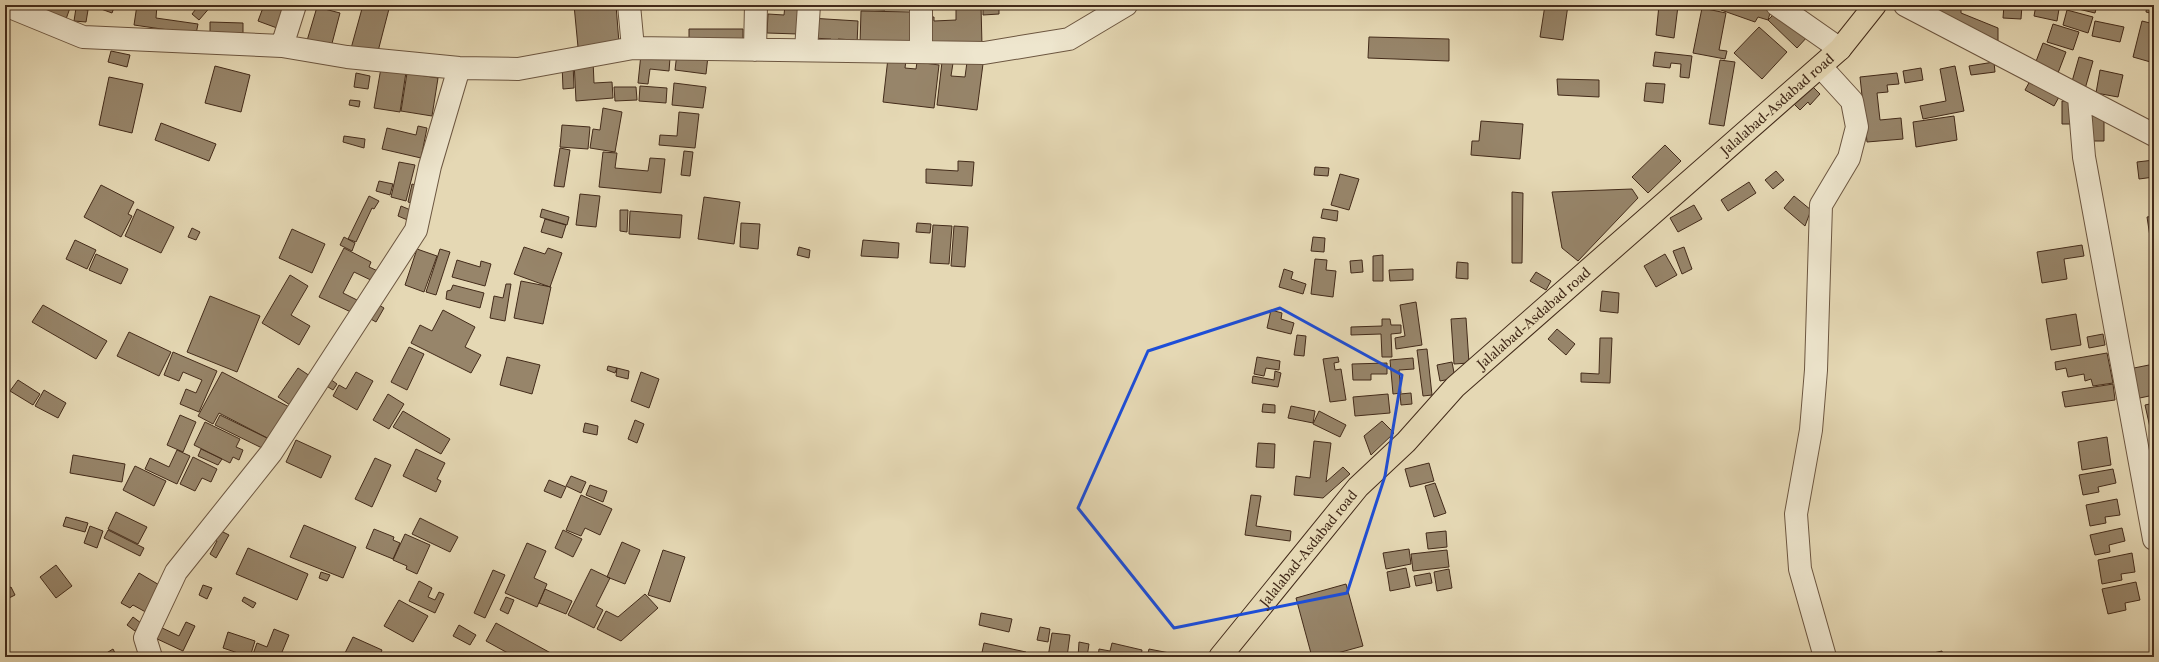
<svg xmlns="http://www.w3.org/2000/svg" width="2159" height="662" viewBox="0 0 2159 662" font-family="'Libre Caslon Text',serif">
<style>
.building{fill:#97856a;stroke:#432b1a}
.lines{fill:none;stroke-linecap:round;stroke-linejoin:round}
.minor-casing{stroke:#6c5640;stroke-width:24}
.major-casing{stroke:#432b1a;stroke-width:24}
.minor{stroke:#eee6ce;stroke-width:22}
.major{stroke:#e5d8b4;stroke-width:22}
.marked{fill:none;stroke:#1d4ed8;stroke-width:3;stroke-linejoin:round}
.labels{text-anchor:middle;stroke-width:4;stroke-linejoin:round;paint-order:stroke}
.street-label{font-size:13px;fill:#432b1a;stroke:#eee6ce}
</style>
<rect width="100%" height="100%" fill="#e5d8b4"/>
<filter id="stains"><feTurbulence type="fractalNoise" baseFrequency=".005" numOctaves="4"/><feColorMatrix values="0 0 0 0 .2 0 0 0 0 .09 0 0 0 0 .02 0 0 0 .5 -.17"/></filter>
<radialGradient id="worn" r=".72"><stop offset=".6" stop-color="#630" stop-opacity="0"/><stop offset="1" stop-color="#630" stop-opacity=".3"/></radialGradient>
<path class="building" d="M38,5H71L65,22L35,11Z
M90,5H115L112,13Z
M137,5H157L156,18L198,24L196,34L134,25Z
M199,5H212L199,20L192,14Z
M264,5H286L277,28L258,21Z
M329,5H342L341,9Z
M363,5H390L376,59L350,52Z
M574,5H616L619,43L578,47Z
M637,5H690V8L637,7Z
M785,5H800L798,34L767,33L768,14L784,15Z
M815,5H831V8L815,7Z
M864,5H885V10L864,9Z
M956,5H981L982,46L922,47L921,17H934V21L956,20Z
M983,5H1027L999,6V14L983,15Z
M1074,5H1098V7L1074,8Z
M1545,5H1568L1563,40L1540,37Z
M1659,5L1678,6L1674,38L1656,35Z
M1723,5L1733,9L1734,5H1759L1771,10L1768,20L1758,17L1755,22L1721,10Z
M1928,5H1961V13L1998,28V46Z
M2004,5H2022L2021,19L2003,18Z
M2036,5L2059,9L2057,21L2034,16Z
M2074,5H2097L2095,13L2074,8Z
M2147,5H2154V14L2146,12Z
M317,7L340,13L330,51L306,44Z
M76,8L88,10L86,22L74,21Z
M1702,8L1726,13L1719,50L1727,51L1725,59L1693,53Z
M1780,8L1809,35L1797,48L1768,20Z
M2067,10L2093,17L2088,33L2063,25Z
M861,11L911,12V45L860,44Z
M810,18L858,21L857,45H853L854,40L838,39V46L831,45V39L812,38Z
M2095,21L2124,27L2120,42L2092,36Z
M2142,21L2154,24V63L2133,57Z
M210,22L243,23V33L210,32Z
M2053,24L2079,32L2073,50L2047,42Z
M1759,27L1787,52L1762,79L1734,53Z
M689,29H743V43H689Z
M1369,37L1449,39V61L1368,58Z
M2043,43L2066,52L2058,73L2035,64Z
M111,51L130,55L127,67L108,62Z
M1655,52L1692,56L1689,78L1680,77L1681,64L1671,63L1670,68L1653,66Z
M677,53L708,56L706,74L675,70Z
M641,54L670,58L669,71L650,69L648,84L638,83Z
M2079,57L2093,61L2085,89L2071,85Z
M888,58L906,60L905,68L916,69L917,62L939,65L934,108L883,102Z
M593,60L594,83L612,82L613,98L576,101L574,61Z
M1720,60L1735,62L1724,126L1709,124Z
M942,62L953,63L951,76L965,77L967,62L983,64L977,110L937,105Z
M1994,62L1995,72L1971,75L1969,66Z
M573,63L574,88L563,89L562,64Z
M215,66L250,75L241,112L205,103Z
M1955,66L1964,111L1923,119L1920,106L1946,101L1940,69Z
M381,68L406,72L400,112L374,108Z
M1921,68L1923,80L1905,83L1903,71Z
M2100,70L2123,75L2118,97L2096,93Z
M356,73L370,76L368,89L354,87Z
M407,73L438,78L432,116L401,111Z
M1897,73L1899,84L1887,85L1888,92L1877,93L1880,120L1901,118L1903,139L1867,142L1860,77Z
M109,77L143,84L132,133L99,125Z
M1557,79L1599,80V97L1558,95Z
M2030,81L2059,97L2054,106L2025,90Z
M674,83L706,87L703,108L672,105Z
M1646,83L1665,84L1663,103L1644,101Z
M1809,83L1820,94L1810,105L1808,102L1800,110L1791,101Z
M640,86L667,88L666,103L639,101Z
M614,87H636L637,100L615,101Z
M350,100L360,101L359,107L349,105Z
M2062,101H2076V124H2062Z
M603,108L622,112L615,152L590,148L593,129L600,130Z
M679,112L699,114L695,148L659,145L660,135L677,136Z
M1954,116L1957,140L1916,147L1913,122Z
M2091,116H2104V141H2091Z
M1481,121L1523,124L1520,159L1471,155L1472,141H1479Z
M161,123L216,144L209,161L155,140Z
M562,125L590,127L588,149L560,147Z
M418,126L427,128L421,158L382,149L387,128L416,135Z
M344,136L365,139L364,148L343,142Z
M1665,145L1681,161L1648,193L1632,177Z
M560,148L570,150L564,187L554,186Z
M684,151L693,152L690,176L681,175Z
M603,152L617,153L615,168L648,171L650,158L665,159L661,193L599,187Z
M2154,160V177L2139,179L2137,162Z
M958,161L974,162L972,186L926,183V169L958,171Z
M399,162L415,165L406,201L391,197Z
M1315,167L1329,168L1328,176L1314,175Z
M1776,171L1784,180L1773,189L1765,180Z
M1340,174L1359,179L1349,210L1331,205Z
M379,181L393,184L390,195L376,191Z
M1749,182L1756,193L1728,211L1721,200Z
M412,184L423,187L419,205L408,202Z
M101,185L134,202L128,214L132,216L121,237L84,217Z
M1632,189L1638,198L1578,261L1562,248L1552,192Z
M1512,192L1523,193L1522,263H1512Z
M580,194L600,196L596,227L576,225Z
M369,196L379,201L374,209L372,208L356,242L348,239Z
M1794,196L1811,210L1805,226L1784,208Z
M704,197L740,202L734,244L698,239Z
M1694,205L1702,219L1678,232L1670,218Z
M401,206L413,211L410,221L398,216Z
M137,209L174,227L161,253L125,236Z
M542,209L569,217L567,225L540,217Z
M1323,209L1338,211L1337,221L1321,218Z
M620,210H628L627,232L620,231Z
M630,211L682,215L680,238L629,234Z
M2154,216V263L2147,217Z
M545,219L566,225L562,238L541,232Z
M741,223L760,224L758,249L740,247Z
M917,223L931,224L930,233L916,232Z
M933,225L952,226L949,264L930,263Z
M954,226L968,227L965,267L951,266Z
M192,228L200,232L196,240L188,237Z
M292,229L325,244L312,273L279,258Z
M344,237L355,243L352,251L340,245Z
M1313,237L1325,238L1324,252L1311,251Z
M75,240L96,250L87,269L66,259Z
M863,240L899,243L898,258L861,256Z
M2082,245L2084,256L2064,259L2067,279L2042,283L2037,252Z
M524,247L545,254L548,248L562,253L550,287L514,274Z
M799,247L810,250L809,258L797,255Z
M1684,247L1692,269L1682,274L1673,251Z
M344,248L371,262L369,267L380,272L375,282L354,272L343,293L359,301L353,313L319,297Z
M417,249L437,256L424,292L405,285Z
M440,249L450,252L436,295L426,292Z
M96,254L128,269L121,284L89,270Z
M1665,254L1677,275L1656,287L1644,266Z
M1383,255V281H1373V256Z
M1315,259L1327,260L1326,270L1336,271L1333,297L1311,294Z
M457,260L480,267L481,261L491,264L485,286L452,277Z
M1362,260L1363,272L1351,273L1350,261Z
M1457,262L1468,263V279L1456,278Z
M1284,269L1293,272L1291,279L1306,284L1303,294L1279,287Z
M1413,269V280L1390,281L1389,270Z
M1536,272L1551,281L1546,290L1530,281Z
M290,275L308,286L291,315L310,326L299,345L262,323Z
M521,281L551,287L543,324L514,318Z
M506,284H511L505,321L490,318L494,296L503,298Z
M453,285L484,293L480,308L446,299L447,291L451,290Z
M1602,291L1619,293L1618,313L1600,311Z
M210,296L260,316L237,372L187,352Z
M1416,302L1422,345L1396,349L1395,338L1405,336L1400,305Z
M377,304L384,308L376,322L369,318Z
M43,305L107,341L96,359L32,322Z
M443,310L475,327L465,347L481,355L471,373L411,343L420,325L432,331Z
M1271,310L1282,313L1281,319L1294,323L1291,334L1267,328Z
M2076,314L2081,345L2051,350L2046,319Z
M1466,318L1469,363L1454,364L1451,319Z
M1382,319H1390L1391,325H1401V333L1391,334L1392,357H1382L1381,334L1351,335V327L1382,326Z
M1557,329L1575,344L1566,355L1548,339Z
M129,332L171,352L159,376L117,356Z
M2103,334L2105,345L2089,348L2087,337Z
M1297,335L1306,336L1304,356L1294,355Z
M1600,338H1612L1610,383L1581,382V373L1599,374Z
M409,347L424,354L407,390L391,382Z
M1427,349L1432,395L1423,396L1417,350Z
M173,352L217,371L199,412L180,404L186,389L196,393L202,380L183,372L179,381L164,375Z
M2107,353L2113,383L2093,386L2091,379L2085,381L2084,374L2068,377L2066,368L2056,370L2055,362Z
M507,357L540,365L532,394L500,385Z
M1257,357L1280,361L1279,370L1266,368L1264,376L1254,374Z
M1338,357L1339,362L1334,363L1335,370L1341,369L1346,400L1330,402L1323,359Z
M1413,358L1414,369L1399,370L1401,393L1393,394L1390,360Z
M1452,362L1455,378L1440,381L1437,365Z
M1387,363V374H1371V380H1353L1352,364Z
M2154,364V395L2135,399L2129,369Z
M608,366L617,368L615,373L607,370Z
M298,368L310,376L290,405L278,397Z
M617,368L629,371L628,379L616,376Z
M1275,371L1281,373L1278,387L1252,383L1253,376L1274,380Z
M222,372L293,409L275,442L219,413L213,424L198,416Z
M356,372L373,381L357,410L333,396L339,385L346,389Z
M641,372L659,379L649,408L631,401Z
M330,379L337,384L333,390L325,385Z
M18,380L40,394L33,405L10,391Z
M2113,384L2115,400L2065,407L2062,392Z
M44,390L66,403L58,418L35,406Z
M1411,393L1412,404L1401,405L1400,394Z
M388,394L404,404L389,429L373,420Z
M1388,394L1390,413L1355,416L1353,397Z
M2154,403V432H2151L2145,405Z
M1263,404L1275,405V413L1262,412Z
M1291,406L1315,411L1313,423L1288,418Z
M403,411L450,439L441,454L393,427Z
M1319,411L1346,425L1340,437L1313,424Z
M180,415L196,422L183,452L167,445Z
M220,415L267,438L262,448L215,425Z
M635,420L644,424L637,443L628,439Z
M1382,421L1394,433L1371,455L1364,436Z
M205,422L240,439L236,447L243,450L239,460L233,457L230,463L194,445Z
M585,423L598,426L597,435L583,432Z
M2107,437L2111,465L2082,470L2078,442Z
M296,440L331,456L321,478L286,462Z
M1314,441L1331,443L1326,482L1343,467L1350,474L1323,498L1294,495L1296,476L1310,478Z
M1258,443L1275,444L1274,468L1256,467Z
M2154,445V472L2148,473L2143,447Z
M201,449L222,459L218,465L198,456Z
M416,449L445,463L437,479L441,481L436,492L403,476Z
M177,450L190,456L177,484L145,469L150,458L169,467Z
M73,455L125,464L122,482L70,473Z
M193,457L217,469L211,482L202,478L195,491L180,484Z
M375,458L391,465L372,507L355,499Z
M1429,463L1434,481L1410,487L1405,469Z
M135,466L166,481L154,506L123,490Z
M2113,469L2116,483L2098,487L2099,492L2083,495L2079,475Z
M571,476L586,482L581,493L566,486Z
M549,480L566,487L561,498L544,491Z
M1435,483L1446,513L1434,517L1425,486Z
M590,485L607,491L603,502L586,495Z
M581,495L612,509L600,535L585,528L581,536L566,530Z
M1251,495L1261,496L1256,526L1291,531L1290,541L1245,535Z
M2117,499L2120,515L2105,517L2106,523L2090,526L2086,505Z
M116,512L147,527L138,544L108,529Z
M66,517L88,523L85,532L63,526Z
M420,518L458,537L450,552L412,534Z
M304,525L356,547L343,578L290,557Z
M90,526L103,531L97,548L84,543Z
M215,528L229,535L216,558L210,554L217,541L210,537Z
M2122,528L2125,541L2109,545L2110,552L2095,555L2090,535Z
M374,529L394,537L393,540L400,543L393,559L366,548Z
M108,530L144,548L140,556L104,538Z
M563,530L582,539L573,557L555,548Z
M1446,531L1447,547L1428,549L1426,533Z
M405,534L430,545L417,574L406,569L407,566L393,560Z
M622,542L640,550L625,584L607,577Z
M527,543L546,551L534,578L547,584L537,607L505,593Z
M248,548L308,574L297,600L236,574Z
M1409,549L1411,564L1386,569L1383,553Z
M663,550L685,557L670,602L648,595Z
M1447,550L1449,567L1413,571L1411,554Z
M2132,553L2135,572L2121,574L2122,580L2102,584L2098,560Z
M56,565L72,586L56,598L40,577Z
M1406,568L1410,587L1390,591L1387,572Z
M591,569L610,578L596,606L603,610L594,628L568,615Z
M1449,569L1452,588L1437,591L1434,572Z
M493,570L505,575L485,618L474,613Z
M321,572L330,575L327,581L319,578Z
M139,573L166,589L151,615L133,605L130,608L121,603Z
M1430,573L1432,583L1416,586L1414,576Z
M419,581L432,588L428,597L435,600L439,592L444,594L435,613L409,601Z
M2136,582L2140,600L2125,603L2126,610L2108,614L2102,589Z
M1346,584L1363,646L1323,657H1312L1296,598Z
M203,585L212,588L207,599L199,595Z
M11,587L15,595L5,600V590Z
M545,589L572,601L566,614L539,603Z
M645,594L658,608L621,641L597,629L606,611L618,617Z
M244,597L256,603L253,608L242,601Z
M506,597L514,600L508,614L500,610Z
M399,600L428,616L413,642L384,626Z
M981,613L1012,619L1009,632L979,625Z
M133,617L141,623L135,631L127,625Z
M186,622L195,626L183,651L153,637L158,626L179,636Z
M496,623L558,657H515L486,641Z
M459,625L476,635L470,645L453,636Z
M1040,627L1050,629L1048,642L1037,640Z
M274,629L289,635L280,657H252L257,643L267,647Z
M228,632L255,641L250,657L223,648Z
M1052,633L1070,635L1067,657H1048Z
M353,637L382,650L379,657H343Z
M1079,642L1089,644L1087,657H1078Z
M984,643L1026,652L1025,657H981Z
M1112,643L1142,650L1141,656L1132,655L1131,657H1098L1099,649L1110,651Z
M113,649L117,657H100Z
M1149,649L1185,656L1184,657H1147Z
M1942,651L1943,657H1916Z"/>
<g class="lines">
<g class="minor-casing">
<path id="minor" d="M5,5L83,37L282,46L347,57L459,68L518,69L633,48L984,53L1069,39L1126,5
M629,5L633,48
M1777,5L1840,49
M1905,5L2154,135
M282,46L295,5
M755,50L756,5
M806,50L809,5
M921,52V5
M1821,67L1852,101L1857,127L1849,158L1821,205L1816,370L1811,430L1796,514L1800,569L1825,657
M2079,97L2084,157L2154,539
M151,657L145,638L176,572L271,453L416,230L430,166L459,68"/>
</g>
<g class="major-casing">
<g id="major">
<path id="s1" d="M1220,657L1358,487L1406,442L1455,387L1840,49L1875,5"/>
</g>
</g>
<use href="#minor" class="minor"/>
<use href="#major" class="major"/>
</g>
<path class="marked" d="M1280,308L1402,375L1385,476L1347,593L1174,628L1078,508L1148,351Z"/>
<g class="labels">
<g class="street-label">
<text dy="5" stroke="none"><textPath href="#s1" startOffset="787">Jalalabad-Asdabad road</textPath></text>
<text dy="5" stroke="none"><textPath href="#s1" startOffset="463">Jalalabad-Asdabad road</textPath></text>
<text dy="5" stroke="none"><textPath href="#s1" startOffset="140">Jalalabad-Asdabad road</textPath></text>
</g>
</g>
<rect width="2159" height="662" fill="none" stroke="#e5d8b4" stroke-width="20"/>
<rect x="6" y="6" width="2147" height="650" fill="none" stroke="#432b1a" stroke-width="2"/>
<rect x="10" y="10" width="2139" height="642" fill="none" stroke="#432b1a"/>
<rect width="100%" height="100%" filter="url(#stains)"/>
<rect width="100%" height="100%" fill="url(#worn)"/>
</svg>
